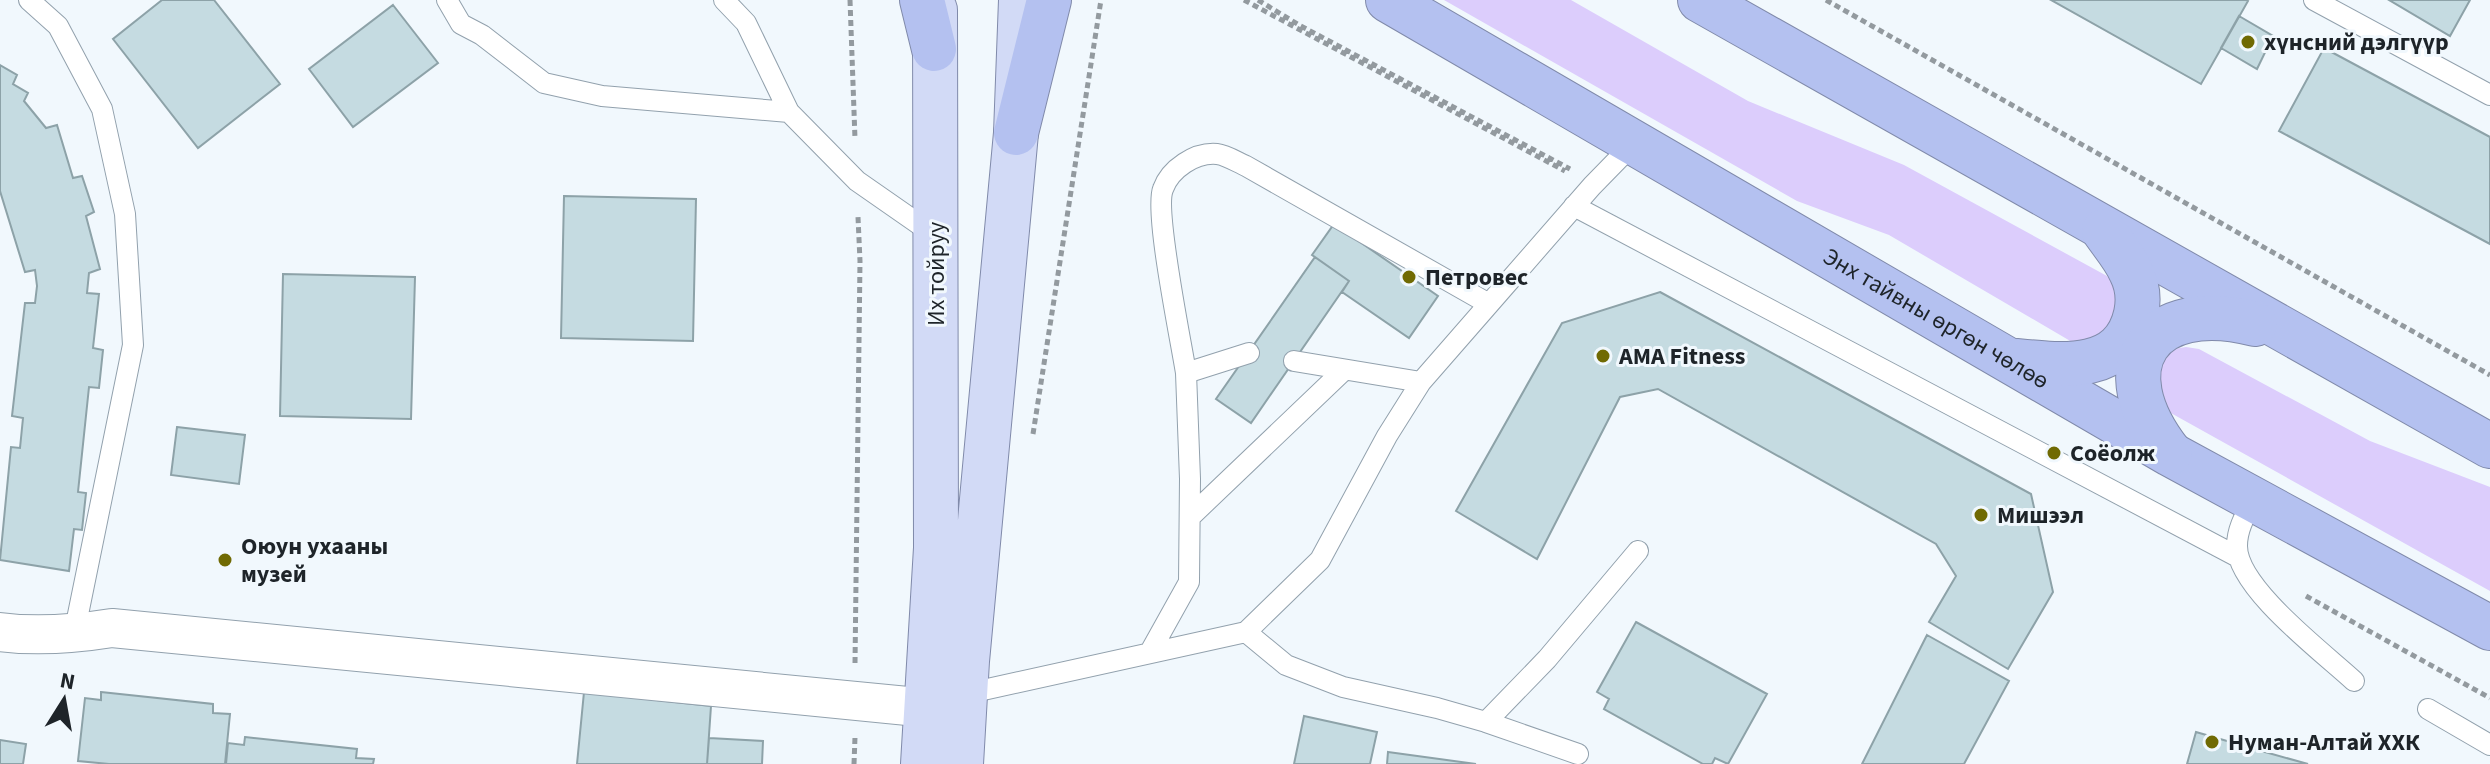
<svg xmlns="http://www.w3.org/2000/svg" width="2490" height="764" viewBox="0 0 2490 764" font-family="'Source Sans 3',sans-serif">
<style>
.green{fill:#dccdfc}
.building{fill:#c5dbe1;stroke:#8da2a8;stroke-width:2}
.lines{fill:none;stroke-linecap:round;stroke-linejoin:round}
.lane-casing{stroke:#92a1ad;stroke-width:22}
.street-casing{stroke:#92a1ad;stroke-width:40}
.primary-casing{stroke:#808aaa;stroke-width:46}
.highway-casing{stroke:#808aaa;stroke-width:46}
.path{stroke:#939a9f;stroke-width:5;stroke-dasharray:6 4;stroke-linecap:butt}
.lane{stroke:#fff;stroke-width:20}
.street{stroke:#fff;stroke-width:38}
.primary{stroke:#d2daf6;stroke-width:44}
.highway{stroke:#b4c1f0;stroke-width:44}
.poi-dot{fill:#706a03;stroke:#f1f8fd;stroke-width:3}
.labels{text-anchor:middle;stroke-width:6;stroke-linejoin:round;paint-order:stroke}
.poi-label{font-size:24px;font-weight:bold;fill:#1e2429;stroke:#f1f8fd;text-anchor:start}
.street-label{font-size:24px;fill:#1e2429;stroke:#f1f8fd}
</style>
<rect width="100%" height="100%" fill="#f1f8fd"/>
<path class="green" d="M1444,0H1571L1748,101L1904,165L2107,276L2115,284L2123,301L2103,340L2072,342L1889,235L1797,201Z
M2186,347L2199,349L2370,441L2490,487V591L2169,412L2155,369L2174,349Z"/>
<path class="building" d="M162,0H214L280,84L198,148L113,39Z
M2051,0H2246L2248,1L2201,84Z
M2389,0H2470L2450,36Z
M393,5L438,63L353,127L309,69Z
M2239,16L2273,36L2257,69L2221,48Z
M2324,48L2490,137V244L2279,131Z
M0,65L17,75L13,84L28,93L24,101L46,128L57,125L73,178L82,176L94,212L86,216L100,269L89,273L87,293L99,294L93,348L103,350L99,388L89,387L78,492L86,493L82,530L74,529L69,571L0,560L11,447L20,448L23,418L12,416L25,303H35L37,286L35,270L25,272L0,191Z
M564,196L696,199L693,341L561,338Z
M1334,224L1438,296L1409,338L1342,292L1349,281L1312,255Z
M1315,257L1349,281L1251,423L1216,399Z
M283,274L415,277L411,419L280,416Z
M1660,292L2031,494L2053,592L2008,669L1929,622L1956,576L1936,544L1658,389L1620,397L1537,559L1456,511L1562,323Z
M177,427L245,435L239,484L171,475Z
M1636,622L1767,694L1728,764L1715,758L1712,764H1703L1604,709L1609,699L1597,692Z
M1927,635L2009,681L1964,764H1862Z
M101,692L213,704V713L230,714L225,764H109L78,761L85,698L101,700Z
M584,692L711,706L707,764H577Z
M1304,716L1377,732L1370,764H1294Z
M2196,732L2265,752L2308,764H2187Z
M245,737L357,749L356,758L374,759L373,764H226L228,743L244,745Z
M709,738L763,741L762,764H707Z
M0,740L26,744L23,764H0Z
M1388,752L1476,764H1387Z"/>
<g class="lines">
<g class="lane-casing">
<path id="lane" d="M29,0L58,26L102,109L125,214L133,345L74,634
M447,0L461,24L482,35L544,83L602,96L789,112
M724,0L746,23L789,112L857,181L936,236
M2314,0L2490,95
M1574,206L2238,557
M1294,361L1421,382
M1186,373C1181,341 1154,211 1163,189C1170,169 1195,152 1217,154C1226,155 1237,162 1246,166L1489,304
M2254,499C2246,514 2237,528 2237,546C2237,588 2324,653 2354,681
M1190,517L1344,370
M1246,632L1286,665L1343,687L1437,708L1486,722L1547,659L1638,551
M1150,652L1189,582L1190,479L1186,373L1249,353
M965,694L1246,632L1320,560L1387,436L1421,382L1592,186L1634,143
M2428,709L2490,745
M1486,722L1578,754"/>
</g>
<g class="street-casing">
<path id="street" d="M0,632C38,637 74,634 112,628L928,708"/>
</g>
<g class="primary-casing">
<path id="primary" d="M923,764L936,548L935,10
M961,764L967,661L1016,133L1021,0"/>
</g>
<g class="highway-casing">
<g id="highway">
<path d="M922,0L934,49"/>
<path id="s1" d="M1388,0L2170,454L2490,628"/>
<path d="M1700,0L2490,446"/>
<path d="M1016,133L1049,0"/>
<path d="M2018,361C2064,366 2123,372 2136,314C2139,300 2138,286 2131,272C2125,258 2113,244 2104,231"/>
<path d="M2170,453C2102,366 2149,297 2255,324"/>
</g>
</g>
<path class="path" d="M850,0L855,139
M1244,0L1565,171
M1258,0L1299,25L1570,169
M1826,0L2490,375
M1033,434L1101,0
M2306,596L2490,698
M855,663L860,261L858,217
M854,764L855,737"/>
<use href="#lane" class="lane"/>
<use href="#street" class="street"/>
<use href="#primary" class="primary"/>
<use href="#highway" class="highway"/>
</g>
<g class="poi-dot">
<circle cx="2248" cy="42" r="8"/>
<circle cx="1409" cy="277" r="8"/>
<circle cx="1603" cy="356" r="8"/>
<circle cx="2054" cy="453" r="8"/>
<circle cx="1981" cy="515" r="8"/>
<circle cx="225" cy="560" r="8"/>
<circle cx="2212" cy="742" r="8"/>
</g>
<g class="labels">
<g class="poi-label">
<text x="2264" y="50">хүнсний дэлгүүр</text>
<text x="1425" y="285">Петровес</text>
<text x="1619" y="364">AMA Fitness</text>
<text x="2070" y="461">Соёолж</text>
<text x="1997" y="523">Мишээл</text>
<text x="241" y="554">Оюун ухааны<tspan x="241" dy="28">музей</tspan></text>
<text x="2228" y="750">Нуман-Алтай ХХК</text>
</g>
<g class="street-label">
<text transform="translate(936 274) rotate(-90)" y="8">Их тойруу</text>
<text dy="8" stroke="none"><textPath href="#s1" startOffset="634">Энх тайвны өргөн чөлөө</textPath></text>
</g>
</g>
<g transform="translate(64 700) rotate(11)" stroke="#f1f8fd" stroke-width="6" paint-order="stroke">
<path d="M0-6L14 30L0 20L-14 30Z" fill="#1e2429"/>
<text y="-12" font-size="22" font-weight="bold" text-anchor="middle" fill="#1e2429">N</text>
</g>
</svg>
